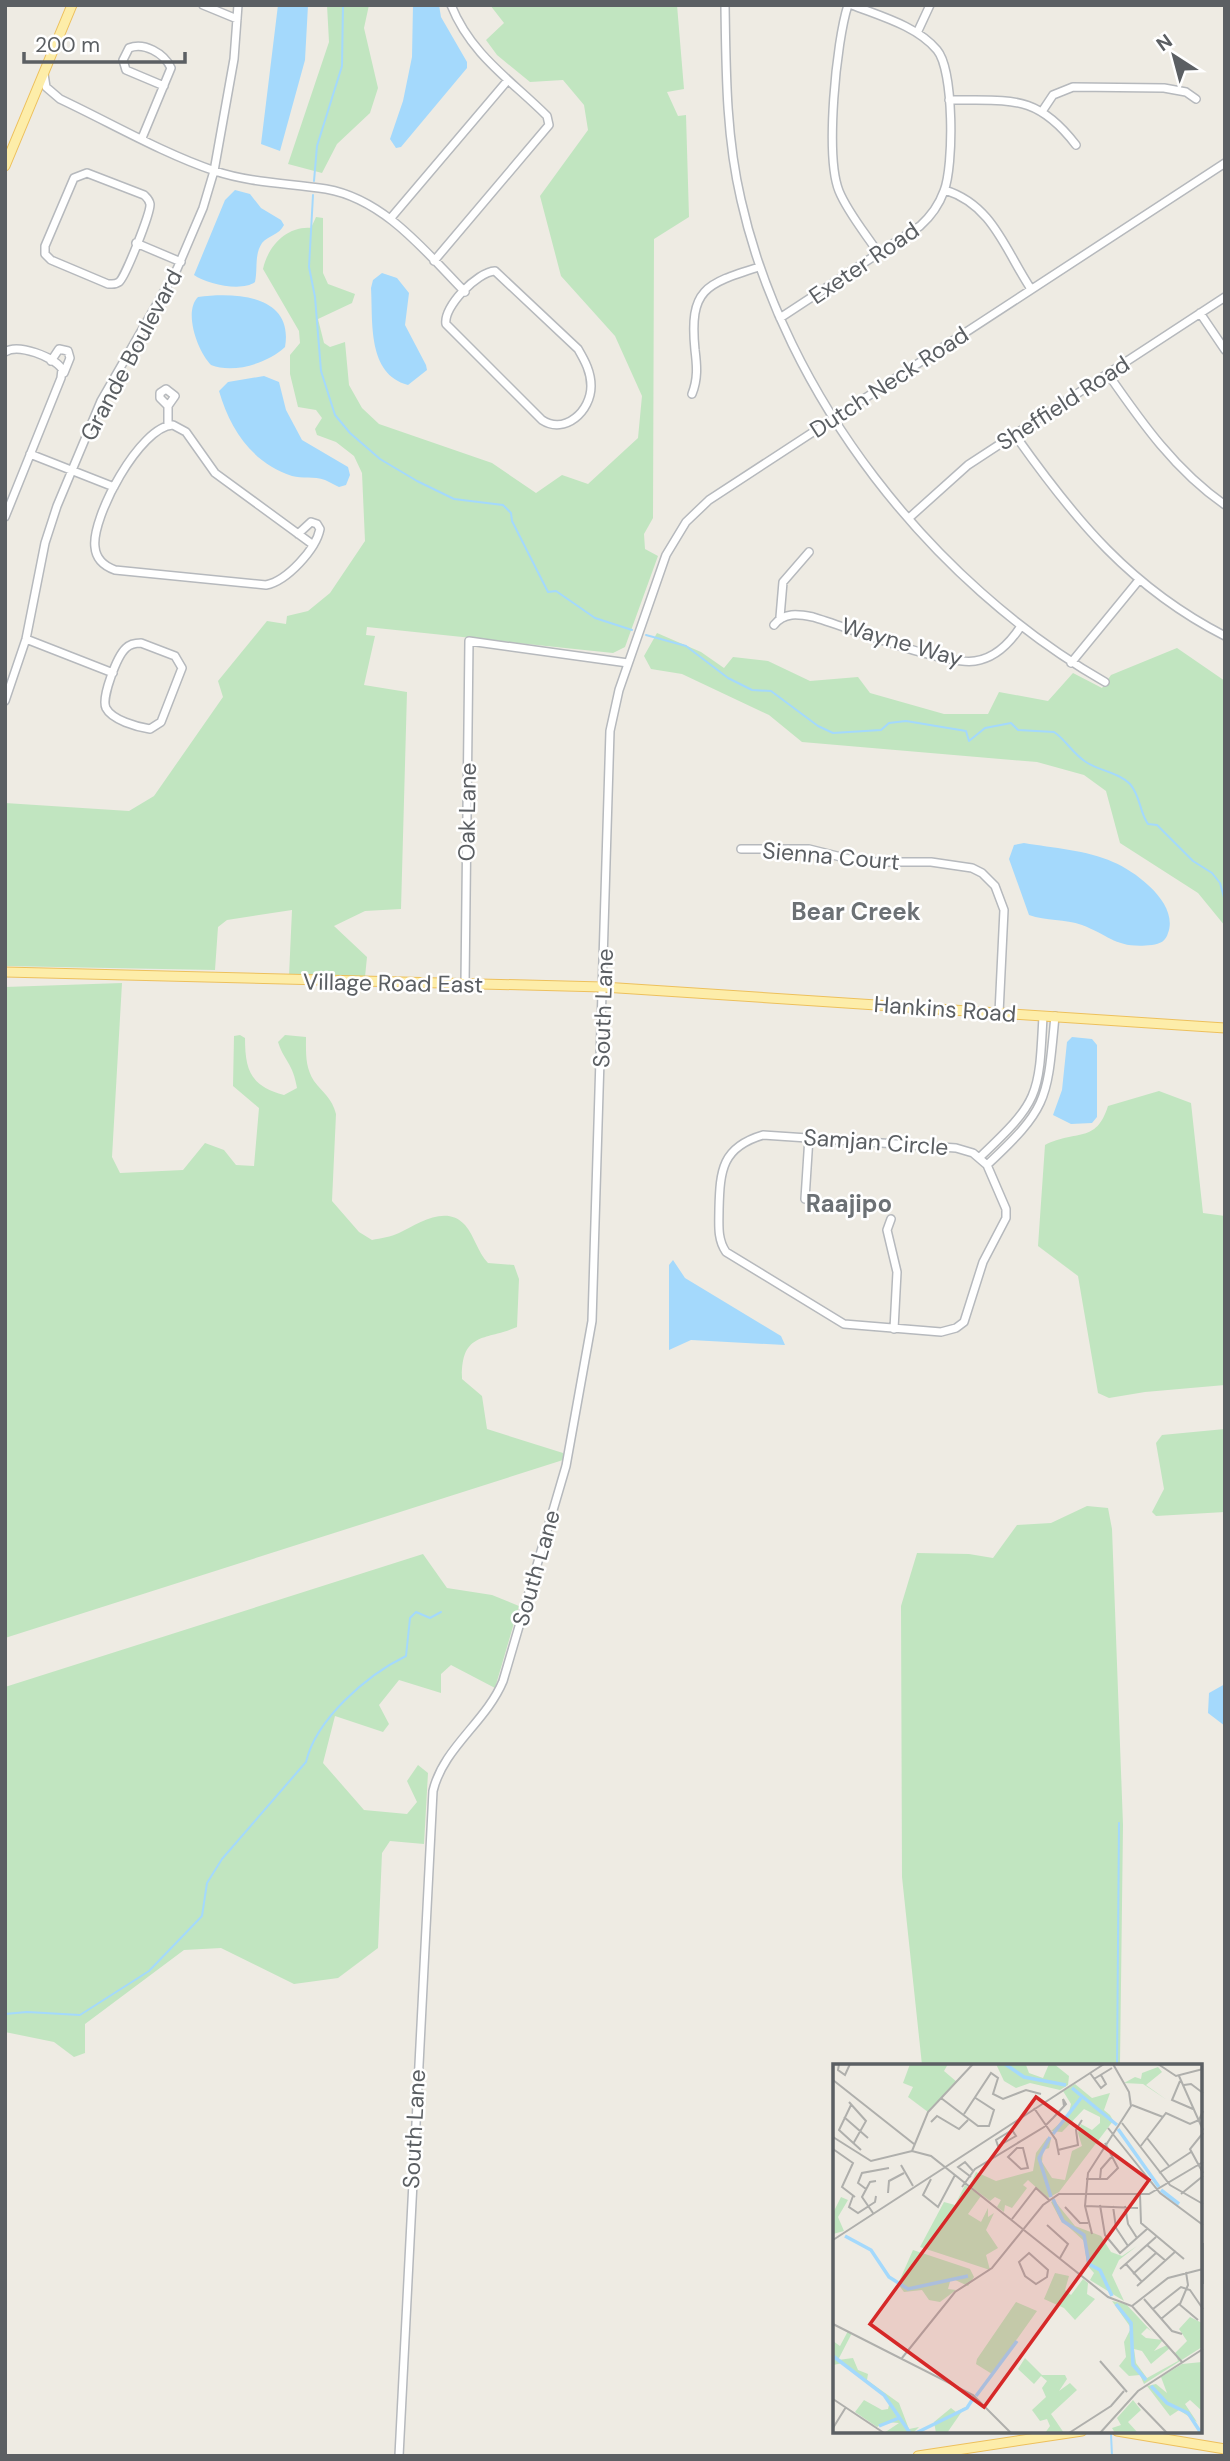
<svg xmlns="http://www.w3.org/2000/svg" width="1230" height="2461" viewBox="0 0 1230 2461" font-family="'DM Sans',sans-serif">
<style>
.green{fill:#c1e5c0}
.water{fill:#a4d9fc}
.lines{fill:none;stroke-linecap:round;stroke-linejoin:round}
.stream{stroke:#a4d9fc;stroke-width:2}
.minor-casing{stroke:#b6b9bd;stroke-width:10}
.major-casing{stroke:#edc05c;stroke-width:11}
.minor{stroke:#fff;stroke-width:7}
.major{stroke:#fdeda9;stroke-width:9}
.labels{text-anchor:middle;stroke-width:5;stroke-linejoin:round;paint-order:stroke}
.street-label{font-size:23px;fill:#5b5f63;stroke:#fff}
.neighbourhood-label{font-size:24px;font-weight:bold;fill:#6c7175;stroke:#fff}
.inset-river{fill:none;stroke:#a4d9fc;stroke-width:3.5}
.inset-road{fill:none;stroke:#afafac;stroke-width:2}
.view{fill:#d62828;fill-opacity:0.15;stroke:#d62828;stroke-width:3.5}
.inset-edge{fill:none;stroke:#5b5f63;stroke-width:3.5}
</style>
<rect width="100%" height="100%" fill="#eeebe3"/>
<path class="green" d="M327,5H369L364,28L378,88L370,113L337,144L322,173L288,164L329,42Z
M490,5H677L684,89L667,92L678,116L686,115L689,217L654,239L653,518L644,534L645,549L658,556L625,647L613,653L367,627L366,635L375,636L364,685L407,692L401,909L365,911L334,926L367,957L365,977L289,976L292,910L227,920L218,927L215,970L5,966V803L129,811L154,796L223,697L218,681L267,621L286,624L287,616L308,611L330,593L365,541L362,473L354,456L336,442L317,435L315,429L322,418L316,410L298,407L290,374V355L300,343L299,331L263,269C268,246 287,226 311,228L316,217L323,218V273L328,284L355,294L352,303L318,319L324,343L330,347L345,342L349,385L362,408L379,424L492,463L536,493L562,475L588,484L638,438L642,396L615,336L561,276L540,196L588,130L584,105L563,80L530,82L497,55L486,40L504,23Z
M657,633L701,652L724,668L733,657L768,661L810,681L858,677L870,693L944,714H988L999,692L1048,701L1073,673L1102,688L1111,675L1177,648L1225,681V926L1198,893L1120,843L1106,791L1084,775L1037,762L802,742L769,715L682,674L651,669L644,656Z
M122,983L112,1157L120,1173L183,1170L205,1143L224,1150L236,1165L254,1166L259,1108L233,1086L234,1036L240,1035L245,1038C245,1071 251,1086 284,1095L297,1088C293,1063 284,1061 278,1042L285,1035L306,1037C306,1053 305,1067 314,1081C323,1093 332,1098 336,1114L332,1201L359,1232L372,1240C381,1238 391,1237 399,1233C418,1224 446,1204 465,1225C475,1237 477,1251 488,1263L514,1265L519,1279L517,1327C485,1341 461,1331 462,1379L482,1396L487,1429L563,1453V1460L5,1638V987Z
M1159,1091L1191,1103L1203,1213L1225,1216V1385L1145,1392L1109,1398L1098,1393L1078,1276L1038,1246L1045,1145C1077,1129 1096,1144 1108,1106Z
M1225,1429V1512L1156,1516L1152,1512L1164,1489L1156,1443L1162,1435Z
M1087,1506L1108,1508L1112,1529L1123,1825L1120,2065H922L902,1877L901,1606L917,1553L969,1554L993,1558L1017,1525L1051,1523Z
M423,1554L447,1588L492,1595L519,1606L495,1688L451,1665L441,1674V1693L399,1680L379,1705L389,1724L383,1732L335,1716L323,1763L364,1810L407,1814L417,1802L407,1781L418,1765L428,1773L424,1844L390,1841L382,1853L378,1948L338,1978L294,1984L221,1948L184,1950L85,2024V2053L74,2057L54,2042L5,2032V1687Z"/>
<path class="water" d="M278,5H308L305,60L280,151L261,144Z
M413,5H439L441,17L467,62V68L401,147L396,148L390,139L403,101L412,57Z
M235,190L250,194L261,208L281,220L284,225C279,235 269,235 262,243C254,255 258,269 255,282C242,292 206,284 194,275L225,200Z
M382,273L397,278L409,293L405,325L426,365L427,370L408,385C367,374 373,322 371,288L373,280Z
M198,297C236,292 294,295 285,347C268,363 234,374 211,365C198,352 183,312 198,297Z
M264,376L279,382L286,410L302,440L348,467L350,475L346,485L339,487C334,485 330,482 325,480C314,476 302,479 292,476C252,463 230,429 219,391L228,382Z
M1024,843C1053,848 1087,850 1113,862C1137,872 1179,904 1168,933C1166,941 1160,944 1152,945C1116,949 1111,936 1082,925C1065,919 1046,921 1029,915L1009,859L1014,845Z
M1072,1037L1092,1039L1097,1045V1117L1092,1123L1071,1124L1053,1115L1062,1090L1067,1042Z
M673,1260L685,1278L781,1336L785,1345L691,1340L669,1350V1265Z
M1225,1684V1726L1208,1713L1209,1693Z"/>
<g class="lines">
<path class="stream" d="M314,181L317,146L342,66L343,5
M313,195L309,267L315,297L321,371L335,415L350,433L380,459L417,481L454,499L503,505L511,513L512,521L548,592L556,591L595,618L632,630
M646,635L686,646L728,678L752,690L771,691L818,726L833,733L881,730L889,723L906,721L966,731L969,741L985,728L1011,723L1018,730L1054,732C1066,740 1073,754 1086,762C1099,771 1118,772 1130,784C1141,797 1139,811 1148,824L1157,825L1193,861L1212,873L1220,883L1225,901
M5,2014L27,2012L80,2015L149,1971L202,1916L207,1883L222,1859L306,1762C316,1719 367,1675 406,1656L410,1618L416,1612L430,1618L441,1612
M1117,2066L1119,1823
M1111,2434L1112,2456"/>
<g class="minor-casing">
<path id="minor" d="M203,5L237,19
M725,5C726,71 726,136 741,200C785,396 932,583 1105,682
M848,5C836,42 825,156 839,191C848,213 866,234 879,254
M917,33L930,5
M44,74L46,87L60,99C111,123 162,153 215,171C251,183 288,183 326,189C384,199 425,251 465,292
M949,100C1010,101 1036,93 1076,145
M1043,110L1053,95L1073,87L1164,88L1186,92L1196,99
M142,138L171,68C164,53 144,42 129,48L123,60L126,70L164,86
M87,173L144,195C147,198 149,199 150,204C151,212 125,278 119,282C115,285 113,284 108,284L51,260L45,254V246L74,178Z
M945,190C993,205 1005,250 1031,289
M390,219L508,80
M136,243L181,262
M434,261L549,125L547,116C511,80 471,55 451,5
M495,271L578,349C585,361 591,372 591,386C591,411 565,435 542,420L446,324C443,307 477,272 495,271Z
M1200,313L1225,350
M780,318L920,226C930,217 939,205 944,191C954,166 954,70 937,50C917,26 880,16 852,5
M5,352C18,343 54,357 62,369L61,378L5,517
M51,361L59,349L68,351L70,358L64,373
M1108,374C1142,423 1175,470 1225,505
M692,394C698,379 697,366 695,350C689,289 705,284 759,267
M168,425V406L175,396L166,389L160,393V398L168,406
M1015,435C1075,520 1131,588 1225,636
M30,454L114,487
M909,518L968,465L1225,297
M298,534L311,522L317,524L320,529C316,549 287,581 266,585L115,570C104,566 96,559 95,547C91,518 140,426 173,425L186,432L215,473L312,544
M780,617L783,582L809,552
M774,625C784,612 798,614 813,617C847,627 945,666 975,661C996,658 1010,643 1021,626
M26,639L113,673
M141,643L175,656L182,668L161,722L150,729C137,727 112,720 106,708C101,698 117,656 126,648C130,644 135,643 141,643Z
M1071,663L1139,580
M5,701L26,639L45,543L57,506L101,401L177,269L203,208L214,171L234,59L238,5
M741,849H809L861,862H931L972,868L982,873L995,886L1004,910L999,1013
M465,984L469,641L628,663
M763,1135L956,1148L973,1153L987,1165L1006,1209V1218L983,1262L964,1322L956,1328L941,1332L844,1324L726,1252C717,1239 719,1224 719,1209C720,1170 722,1147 763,1135Z
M980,1157C1039,1101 1039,1097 1043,1016
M987,1165C1049,1107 1047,1100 1055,1016
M805,1199L809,1137
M891,1219L887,1230L897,1272L894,1329
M399,2456L433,1791C443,1748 486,1722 503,1681L566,1466L592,1321L610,731L619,690L666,555L686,522L709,500L1225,163"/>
</g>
<g class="major-casing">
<path id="major" d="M5,166L72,5
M5,972L603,987L1225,1028
M1117,2431L1225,2449
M918,2456L1082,2431"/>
</g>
<use href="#minor" class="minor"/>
<use href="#major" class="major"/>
</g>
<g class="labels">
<g class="street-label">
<text transform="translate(864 263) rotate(-34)" y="8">Exeter Road</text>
<text transform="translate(131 355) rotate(-62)" y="8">Grande Boulevard</text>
<text transform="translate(889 382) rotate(-33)" y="8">Dutch Neck Road</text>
<text transform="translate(1063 403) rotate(-33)" y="8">Sheffield Road</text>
<text transform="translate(902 642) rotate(16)" y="8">Wayne Way</text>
<text transform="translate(467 812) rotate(-89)" y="8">Oak Lane</text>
<text transform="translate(831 856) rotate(5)" y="8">Sienna Court</text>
<text transform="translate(393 983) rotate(1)" y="8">Village Road East</text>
<text transform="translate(603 1008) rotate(-88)" y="8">South Lane</text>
<text transform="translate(945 1009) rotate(4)" y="8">Hankins Road</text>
<text transform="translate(876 1142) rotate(4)" y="8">Samjan Circle</text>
<text transform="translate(536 1568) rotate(-74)" y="8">South Lane</text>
<text transform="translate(414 2129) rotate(-87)" y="8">South Lane</text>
</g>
<g class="neighbourhood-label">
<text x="856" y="920">Bear Creek</text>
<text x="849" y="1212">Raajipo</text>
</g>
</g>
<g transform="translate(833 2064)">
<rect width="369" height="369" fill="#eeebe3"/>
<path d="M77,0H115L111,7L124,18L95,48L75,33L80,23L70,19ZM163,0L193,1L196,9L210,14L216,0H221L236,12L235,21L227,26L197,19L183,24L171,17ZM325,3L329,8L313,21L334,36L310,20L291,19L302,13L308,15L309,9ZM242,20L259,34L277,29L271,46L277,51L284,63L280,57L226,128L215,134L195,116L190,121L194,124L179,144L172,141L171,148L164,143L168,136L162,133L157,137L137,122L143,108L163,117L200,107L203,89L214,74L218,75L216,84L210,86L209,98L219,114L232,116L239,87L249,82L245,69L248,60L259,66L267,59V53L251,45L229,68L218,67L235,52L238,40L230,27ZM132,121L148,132L135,150L148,158L155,144V153L161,149L153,166L165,184L153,191L157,206L87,183L111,138L122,141ZM8,133L15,136L5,153L11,167L0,170V149ZM221,136L242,162L268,172L278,188L289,192L304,182L286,196L279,211L291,237L257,216L261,209L254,201L251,177L227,155L218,138ZM80,186L137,205L141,213L135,222L118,214L115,225L123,226L107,238L96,236L89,226L71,228L65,220ZM222,209L236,212L232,226L238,231L250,215L255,219L254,230L262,235L242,256L231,244L211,235ZM279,237L293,240L319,268L314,264L308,270L313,274L330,276L321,287L334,281L337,284L318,300L309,287L301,285L303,299L314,314L345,297L342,289L354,277L346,265L357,253L369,259V283L311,320L307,311L296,312L286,302L293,293L291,278L298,264ZM183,238L204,247L159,310L143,300L144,295ZM15,267L19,269L5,296L20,294L25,306L35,310L34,316L66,339L76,365L86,363L80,369H51L66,359L53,358L54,351L53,358L44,363L22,348L31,336L49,346L55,345L57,337L10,299L0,301V277L7,282ZM192,294L209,311H232L234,315L226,327L237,319L244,326L218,350L231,369H212L217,362L214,355L207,357L199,346L213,333L209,324L214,317L208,312L201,320L185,305ZM369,298V347L357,336L352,340L364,358L346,346L337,352L314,322L323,320L334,329L328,313L349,300ZM300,336L308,346L295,358L305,369H282L279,364L288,361L284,354ZM132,343L114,369H103L101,358L118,344L123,348Z" fill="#c1e5c0"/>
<path class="inset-river" d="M172,0L191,13L233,21M239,24L284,61M285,65L326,123M220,70L248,34M217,73L206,94L218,133M328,126L346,140M220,135L230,157L251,171L256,200L267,206L279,232M12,172L38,186L56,213L75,225L135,212M283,240L298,259L300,301L313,316M0,292L51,331L77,369M318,322L334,339L355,349L368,369M143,332L184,277M46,362L66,354M83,369L134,344L141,333"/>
<path class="inset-road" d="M6,0L5,6L12,11L17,0M325,0L343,12L370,5M257,9L268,24L273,20L268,11M346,12L370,66M261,15L279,4M0,16L81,80M347,17L339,36L360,45M351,21L358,20L370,29M108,34L145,62H156L161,46L141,33M16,38L33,57L20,80M18,41L6,66L28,86M299,41L330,53M201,44L223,76L226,91M131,50L158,9L165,14L160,30L170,35L193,26L208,30M11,53L35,74M98,58L104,52L126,65L135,56M289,59L337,121L370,140M275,64L327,129L370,161M179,66L183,72L165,82L163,76ZM370,69L357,85L370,109M0,73L38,97L79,87L98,92L275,233L299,242L349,298M314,74L336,102M307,83L333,49L357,60L366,56L370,47M184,84H190L195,104L188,105L175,93ZM0,85L20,99L9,123L22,133M225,86L245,81L243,66L249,56M79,87L95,48L140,0M68,101L80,122M326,109L358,88M138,113L125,103L132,98L140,107M98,115L90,131L105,143L122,111M253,115H274L285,104L272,79M267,115L268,105L281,90M129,123L142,105L211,63L220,54L233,40L230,35L231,42M33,125L25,119L29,109L56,104M55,129L56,117L71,109M307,130L308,159L351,195M348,130L370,112M20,132L16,143L25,149L42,138L43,132M267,141L272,171L287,189L314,165M252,142L305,144M280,142L283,164L295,182M292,142L295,160L304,174M232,143L247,159H255M40,149L29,133L37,118L43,117M179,155L203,124L216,136M214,161L235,180L227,194M259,170L252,142L255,109L298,42L296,28L280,0M0,176L271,0M370,179V220M314,181L333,197M196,189L215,206L214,213L203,220L192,212L186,198ZM293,200L309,218M287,205L323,173M300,210L323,189M304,222L343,187M311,235L339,267L349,270M347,240L355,221L353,208M299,242L335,214L370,205M320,245L348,223L357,226L370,245M328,255L346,240L365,256M0,260L140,331L178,369M69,294L122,228L159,204L210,141L226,130H316L370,98M267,297L294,328M0,335L51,369M305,339L334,369M0,364L13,343M236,369L278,342L291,327M267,369L305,327L370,285"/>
<path class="view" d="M203,33L316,116L151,343L37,260Z"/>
<rect width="369" height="369" class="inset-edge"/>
</g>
<rect width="1230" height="2461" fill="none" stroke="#5b5f63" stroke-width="14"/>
<g transform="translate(1174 56) rotate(324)" stroke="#ffffff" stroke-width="5" paint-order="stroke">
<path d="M0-5L12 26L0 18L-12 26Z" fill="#5b5f63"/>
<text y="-10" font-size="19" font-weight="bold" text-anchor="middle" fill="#5b5f63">N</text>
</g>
<path d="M24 52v10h161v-10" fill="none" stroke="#5b5f63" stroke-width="3.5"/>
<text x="35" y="52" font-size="21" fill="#5b5f63" stroke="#ffffff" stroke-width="5" paint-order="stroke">200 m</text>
</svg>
